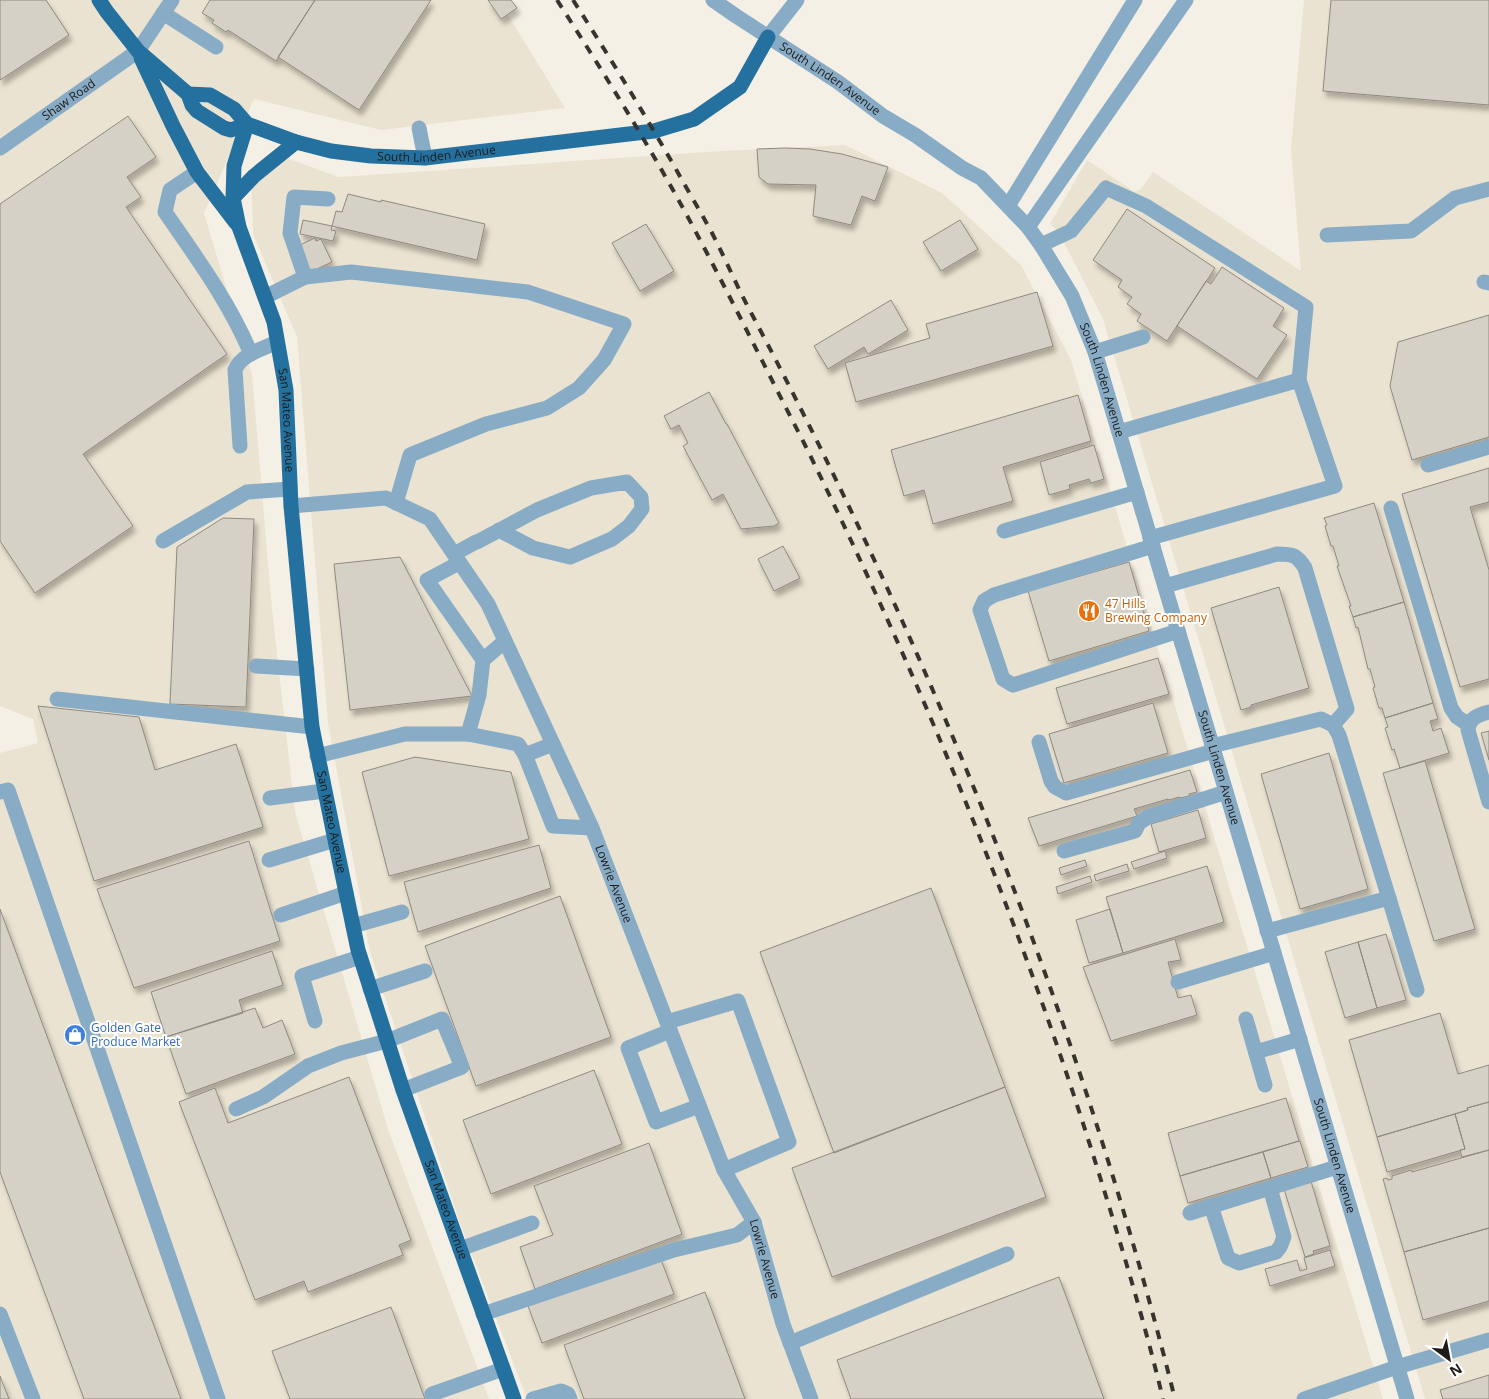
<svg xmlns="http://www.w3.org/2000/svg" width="1489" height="1399" viewBox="0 0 1489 1399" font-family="'Open Sans',sans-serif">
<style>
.built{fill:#ebe3d1}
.building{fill:#d6d1c7;stroke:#8e8a81;filter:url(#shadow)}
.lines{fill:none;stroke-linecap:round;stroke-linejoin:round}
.minor{stroke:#88acc6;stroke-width:15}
.major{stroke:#2471a0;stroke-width:15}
.rail{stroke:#373430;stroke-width:4;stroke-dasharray:9 9;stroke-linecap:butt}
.labels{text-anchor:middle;stroke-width:4;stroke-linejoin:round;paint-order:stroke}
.street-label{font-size:12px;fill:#1d1b18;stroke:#fff}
.food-label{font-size:12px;fill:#c56008;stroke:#fff;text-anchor:start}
.shop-label{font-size:12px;fill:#366cbe;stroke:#fff;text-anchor:start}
</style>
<defs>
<filter id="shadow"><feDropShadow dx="3" dy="5.5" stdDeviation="2.5" flood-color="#0004"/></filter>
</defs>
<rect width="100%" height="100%" fill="#f5f0e5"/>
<path class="built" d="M0,0H499L565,108L381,130L254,99L204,213L252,375L272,609L295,812L388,1129L489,1399H0V753L38,743L33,719L0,706Z
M1304,0H1489V1399H1425L1103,319L1058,231L1050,224L1087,160L1135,192L1141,189L1153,172L1301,271L1291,149Z
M845,145L942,193L1021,265L1071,360L1383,1399H527L461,1226L370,952L328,723L297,337L253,234L251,177L275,154L339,177L722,151Z"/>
<path class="building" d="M0,0H46L69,35L0,80Z
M210,0H315L276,61L228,30L226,32L212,23L214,20L202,13Z
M315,0H431L359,110L278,57Z
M488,0H511L517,8L501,19Z
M1331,0H1489V105L1323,91Z
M128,116L156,157L127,177L141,197L126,207L227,354L83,454L133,526L35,593L0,541V204Z
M785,148L810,149L842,154L888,167L875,201L862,196L851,225L813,216L816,185L768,184L759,177L757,149Z
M348,194L381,202V200L485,224L477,260L332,226L336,211L342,212Z
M1127,209L1215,268L1167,341L1137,321L1141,314L1127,304L1132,297L1118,287L1122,280L1093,260Z
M303,220L332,226L331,230L336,231L333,241L300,234Z
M960,220L978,249L941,271L923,242Z
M646,224L674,271L640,291L612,243Z
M315,238L316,241L321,239L332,262L310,272L300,245Z
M1222,267L1284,308L1273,326L1287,335L1257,379L1177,326L1206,281L1211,284Z
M1037,292L1053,346L856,402L845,363L930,338L926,324Z
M891,300L908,330L868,354L864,347L828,369L814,346Z
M1489,315V437L1412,460L1390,386L1398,342Z
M709,392L726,424H727L779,523L774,526L741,529L723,494L712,500L683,446L688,443L679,425L671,429L664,416Z
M1078,395L1091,441L1003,467L1013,501L933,524L924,490L904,496L891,450Z
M1094,445L1104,479L1091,483L1089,479L1069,485L1070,489L1049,495L1040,462Z
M1489,468V502L1470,507L1489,570V679L1460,687L1402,494Z
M1374,503L1404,602L1353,617L1349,606H1351L1337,566H1339L1333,546H1331L1325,526L1327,525L1324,518Z
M223,518L254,519L246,707L170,704L177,547Z
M783,546L800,578L774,591L758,559Z
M400,557L472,696L350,710L334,564Z
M1129,562L1149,631L1049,661L1028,591Z
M1279,587L1309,688L1251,705V707L1241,710L1211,608Z
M1404,602L1433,703L1385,718L1382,708H1379L1373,688L1375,687L1370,669H1368L1358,627L1356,628L1353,617Z
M1158,658L1169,694L1067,724L1056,688Z
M1153,703L1168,753L1064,783L1049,734Z
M1433,703L1438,719L1430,721L1433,731L1441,728L1449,753L1400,768L1394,749L1392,750L1385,728L1388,727L1385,718Z
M38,706L139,717L155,770L236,744L263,827L94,881Z
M1489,731V760L1481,733Z
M1329,753L1368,889L1300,909L1261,774Z
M415,757L511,772L529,839L389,876L362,772Z
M1425,761L1475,929L1434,941L1383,773Z
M1190,770L1197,792L1189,794V796L1180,798L1179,797L1169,800L1168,799L1134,809L1137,816L1039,846L1028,818Z
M1198,810L1206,838L1159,852L1151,824Z
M249,841L280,941L134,988L97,889Z
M539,845L551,888L418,932L404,882Z
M1165,851L1167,858L1134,869L1131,862Z
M1085,860L1087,866L1061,875L1059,868Z
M1127,864L1129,871L1096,881L1094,875Z
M1207,866L1224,922L1123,953L1106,897Z
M1090,876L1092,882L1058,894L1056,887Z
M931,888L1005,1087L834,1153L760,952Z
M560,896L611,1037L476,1086L425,946Z
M0,909L181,1399H84L0,1172Z
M1110,909L1123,953L1089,963L1076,920Z
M1386,934L1406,1000L1377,1008L1358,942Z
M1175,939L1181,960L1168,962L1178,998L1191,995L1197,1015L1111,1041L1083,967Z
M1358,942L1377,1008L1345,1018L1325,952Z
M272,951L283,985L239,1000L243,1013L166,1037L151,992Z
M255,1008L263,1028L282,1020L295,1054L186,1094L166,1037Z
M1440,1013L1458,1074L1489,1065V1102L1467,1108L1468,1110L1377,1137L1349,1040Z
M594,1070L622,1144L491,1194L463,1120Z
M349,1077L411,1240L399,1245L403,1255L308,1292L304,1281L255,1300L179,1102L215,1088L228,1123Z
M1005,1087L1046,1197L832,1277L792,1168Z
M1286,1098L1299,1141L1180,1176L1168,1133Z
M1489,1102V1150L1462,1157L1460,1150L1465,1149L1455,1114L1468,1110L1467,1108Z
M1455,1114L1465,1149L1387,1172L1377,1137Z
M1299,1141H1300L1308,1167L1271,1178L1263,1152Z
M649,1143L682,1234L535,1289L520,1247L553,1235L534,1186Z
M1489,1150V1228L1404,1252L1383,1179L1387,1178L1388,1180L1392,1179V1176L1411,1170L1412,1172Z
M1263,1152L1271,1178L1188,1203L1180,1176Z
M1311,1181L1330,1246L1313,1251L1314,1254L1305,1257L1284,1189Z
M1489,1228V1301L1423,1320L1404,1252Z
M1330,1250L1335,1266L1270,1286L1265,1269L1297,1260L1300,1271L1307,1269L1304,1258Z
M660,1257L674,1294L542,1343L528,1306Z
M1059,1277L1104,1399H851L837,1360Z
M705,1292L745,1399H584L564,1345Z
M391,1307L425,1399H290L272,1351Z
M1489,1375V1399H1443L1440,1390Z
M0,1376L9,1399H0Z"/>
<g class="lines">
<g class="minor">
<path id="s1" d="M713,0L736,16L838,82L883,116L915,135L962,168L981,178L1028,227L1041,245L1072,296L1095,352L1407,1399"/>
<path d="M163,13L216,47"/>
<path d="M768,37L797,0"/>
<path d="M419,128L425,158"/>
<path id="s2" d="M0,148L138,51L172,0"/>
<path d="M197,172L170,190L165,212C196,257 230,303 251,354"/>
<path d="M1008,206L1135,0"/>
<path d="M1028,227L1186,0"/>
<path d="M1327,235L1411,231L1455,198L1489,189"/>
<path d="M1041,245L1071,231L1106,188L1146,206L1306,307L1299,380L1335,486L1150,538"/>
<path d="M305,277L351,272L528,292L624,324L604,360L579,388L547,408L486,424L410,455L396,503"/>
<path d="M1484,282L1489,283"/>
<path d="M265,297L305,277L290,233L294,197L328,199"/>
<path d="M1095,352L1143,337"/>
<path d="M1119,432L1299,380"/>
<path d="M240,446L235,370C241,354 263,349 277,342"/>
<path d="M1428,465L1489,447"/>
<path id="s3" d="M291,506L386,498L430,519L488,604L592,828L724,1170L754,1222L783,1324L811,1399"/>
<path d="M1391,508L1451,708L1457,717L1469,725"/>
<path d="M1004,531L1137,492"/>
<path d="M163,541L247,492L290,489"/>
<path d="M1153,546L994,595L984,601L980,610L1003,679L1013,685L1178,631"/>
<path d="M454,554L476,542H477L537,510L591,488L627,482L641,497L642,509L629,526L612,539L570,557L533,548L499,530"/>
<path d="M459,563L427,580L483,660"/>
<path d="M1165,586L1277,554C1293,554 1297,555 1305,568L1347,709L1333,725"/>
<path d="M256,666L307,669"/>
<path d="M57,699L312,727"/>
<path d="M1489,712C1478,715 1469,718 1468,730L1489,802"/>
<path d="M468,734L479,695L483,660L505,641"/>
<path d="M1039,742L1051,781L1055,787L1066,793L1214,751"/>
<path d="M1212,746L1321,719L1333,725L1339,735L1417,990"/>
<path d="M525,755L553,744"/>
<path d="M317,756L405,734H468L518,744L525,755L553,826L592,828"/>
<path d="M0,792L8,790L218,1399"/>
<path d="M270,798L324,791"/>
<path d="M1064,851L1135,831L1139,823L1148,817L1226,792"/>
<path d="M269,860L335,840"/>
<path d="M281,915L346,893"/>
<path d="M353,926L402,912"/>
<path d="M1267,931L1389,898"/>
<path d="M1178,982L1274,953"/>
<path d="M370,989L425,971"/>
<path d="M1246,1019L1265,1085"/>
<path d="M315,1021L302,976L360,957"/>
<path d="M667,1022L738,1001L789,1142L724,1170"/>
<path d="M670,1031L628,1048L656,1122L699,1106"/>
<path d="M1256,1052L1300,1039"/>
<path d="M236,1109L263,1097L308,1066L341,1053L387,1041L442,1019L462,1067L403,1090"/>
<path d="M1211,1206L1228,1258L1239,1263L1276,1252L1280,1247L1284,1237L1270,1188"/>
<path d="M1190,1213L1337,1167"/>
<path d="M460,1249L532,1223"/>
<path d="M0,1314L33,1399"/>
<path d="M483,1314L674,1250L737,1235L754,1222"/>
<path d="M790,1343L1007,1254"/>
<path d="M432,1394L503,1369"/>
<path d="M533,1399L561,1391L568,1394L570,1399"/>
<path d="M1304,1399L1397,1367L1489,1340"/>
</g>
<g class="major">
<path d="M99,0L107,12L138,51L188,94L192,105L197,111L224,128L231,130L247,124"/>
<path d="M141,58L173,126L197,172L236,223"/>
<path id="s4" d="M188,94L210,95L234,109L247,124L296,142L331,151L371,156L425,158L654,131L694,119L740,87L768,37"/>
<path id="s5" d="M247,124L234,166L233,198L239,227L274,322L286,390L291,506L312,727L335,840L358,950L403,1090L514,1399"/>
<path d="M233,198L254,176L296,142"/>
</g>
<path class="rail" d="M557,0C607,78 656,156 699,238C735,306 769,375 804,443C921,680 1022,925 1100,1177C1123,1251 1145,1324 1163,1399
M573,0C609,56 644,113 677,171C688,191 700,211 711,231C724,256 735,282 748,307C932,653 1080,1019 1175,1399"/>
</g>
<defs>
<g id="restaurant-disc" transform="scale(1.125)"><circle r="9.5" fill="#e8710a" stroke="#fff"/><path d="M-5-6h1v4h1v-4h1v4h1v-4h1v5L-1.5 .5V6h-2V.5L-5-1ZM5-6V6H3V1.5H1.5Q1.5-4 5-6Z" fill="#fff"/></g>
<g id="shop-disc" transform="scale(1.125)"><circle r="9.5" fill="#3f7fe0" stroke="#fff"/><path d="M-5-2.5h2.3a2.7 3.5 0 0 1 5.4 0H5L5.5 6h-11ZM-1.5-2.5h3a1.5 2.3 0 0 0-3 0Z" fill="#fff"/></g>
</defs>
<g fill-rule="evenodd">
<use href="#restaurant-disc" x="1089" y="611"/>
<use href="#shop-disc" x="75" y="1035"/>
</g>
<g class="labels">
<g class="street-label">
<text dy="4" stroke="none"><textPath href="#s1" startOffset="141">South Linden Avenue</textPath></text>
<text dy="4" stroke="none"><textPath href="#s2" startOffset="84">Shaw Road</textPath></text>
<text dy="4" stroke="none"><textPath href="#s4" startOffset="264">South Linden Avenue</textPath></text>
<text dy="4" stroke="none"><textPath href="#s1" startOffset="561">South Linden Avenue</textPath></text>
<text dy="4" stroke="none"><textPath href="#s5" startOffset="306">San Mateo Avenue</textPath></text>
<text dy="4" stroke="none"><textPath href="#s1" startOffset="966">South Linden Avenue</textPath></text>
<text dy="4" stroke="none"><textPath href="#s5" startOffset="711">San Mateo Avenue</textPath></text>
<text dy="4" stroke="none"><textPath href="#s3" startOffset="554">Lowrie Avenue</textPath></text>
<text dy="4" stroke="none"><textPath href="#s1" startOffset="1371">South Linden Avenue</textPath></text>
<text dy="4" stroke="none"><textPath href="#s5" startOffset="1116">San Mateo Avenue</textPath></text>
<text dy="4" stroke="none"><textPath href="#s3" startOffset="959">Lowrie Avenue</textPath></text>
</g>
<g class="food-label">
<text x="1105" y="608">47 Hills<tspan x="1105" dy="14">Brewing Company</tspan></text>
</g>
<g class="shop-label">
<text x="91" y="1032">Golden Gate<tspan x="91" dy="14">Produce Market</tspan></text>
</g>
</g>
<g transform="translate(1449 1359) rotate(148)" stroke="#ffffff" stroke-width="4" paint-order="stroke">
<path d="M0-4L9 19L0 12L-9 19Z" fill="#1d1b18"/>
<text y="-8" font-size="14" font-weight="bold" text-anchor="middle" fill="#1d1b18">N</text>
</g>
</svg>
